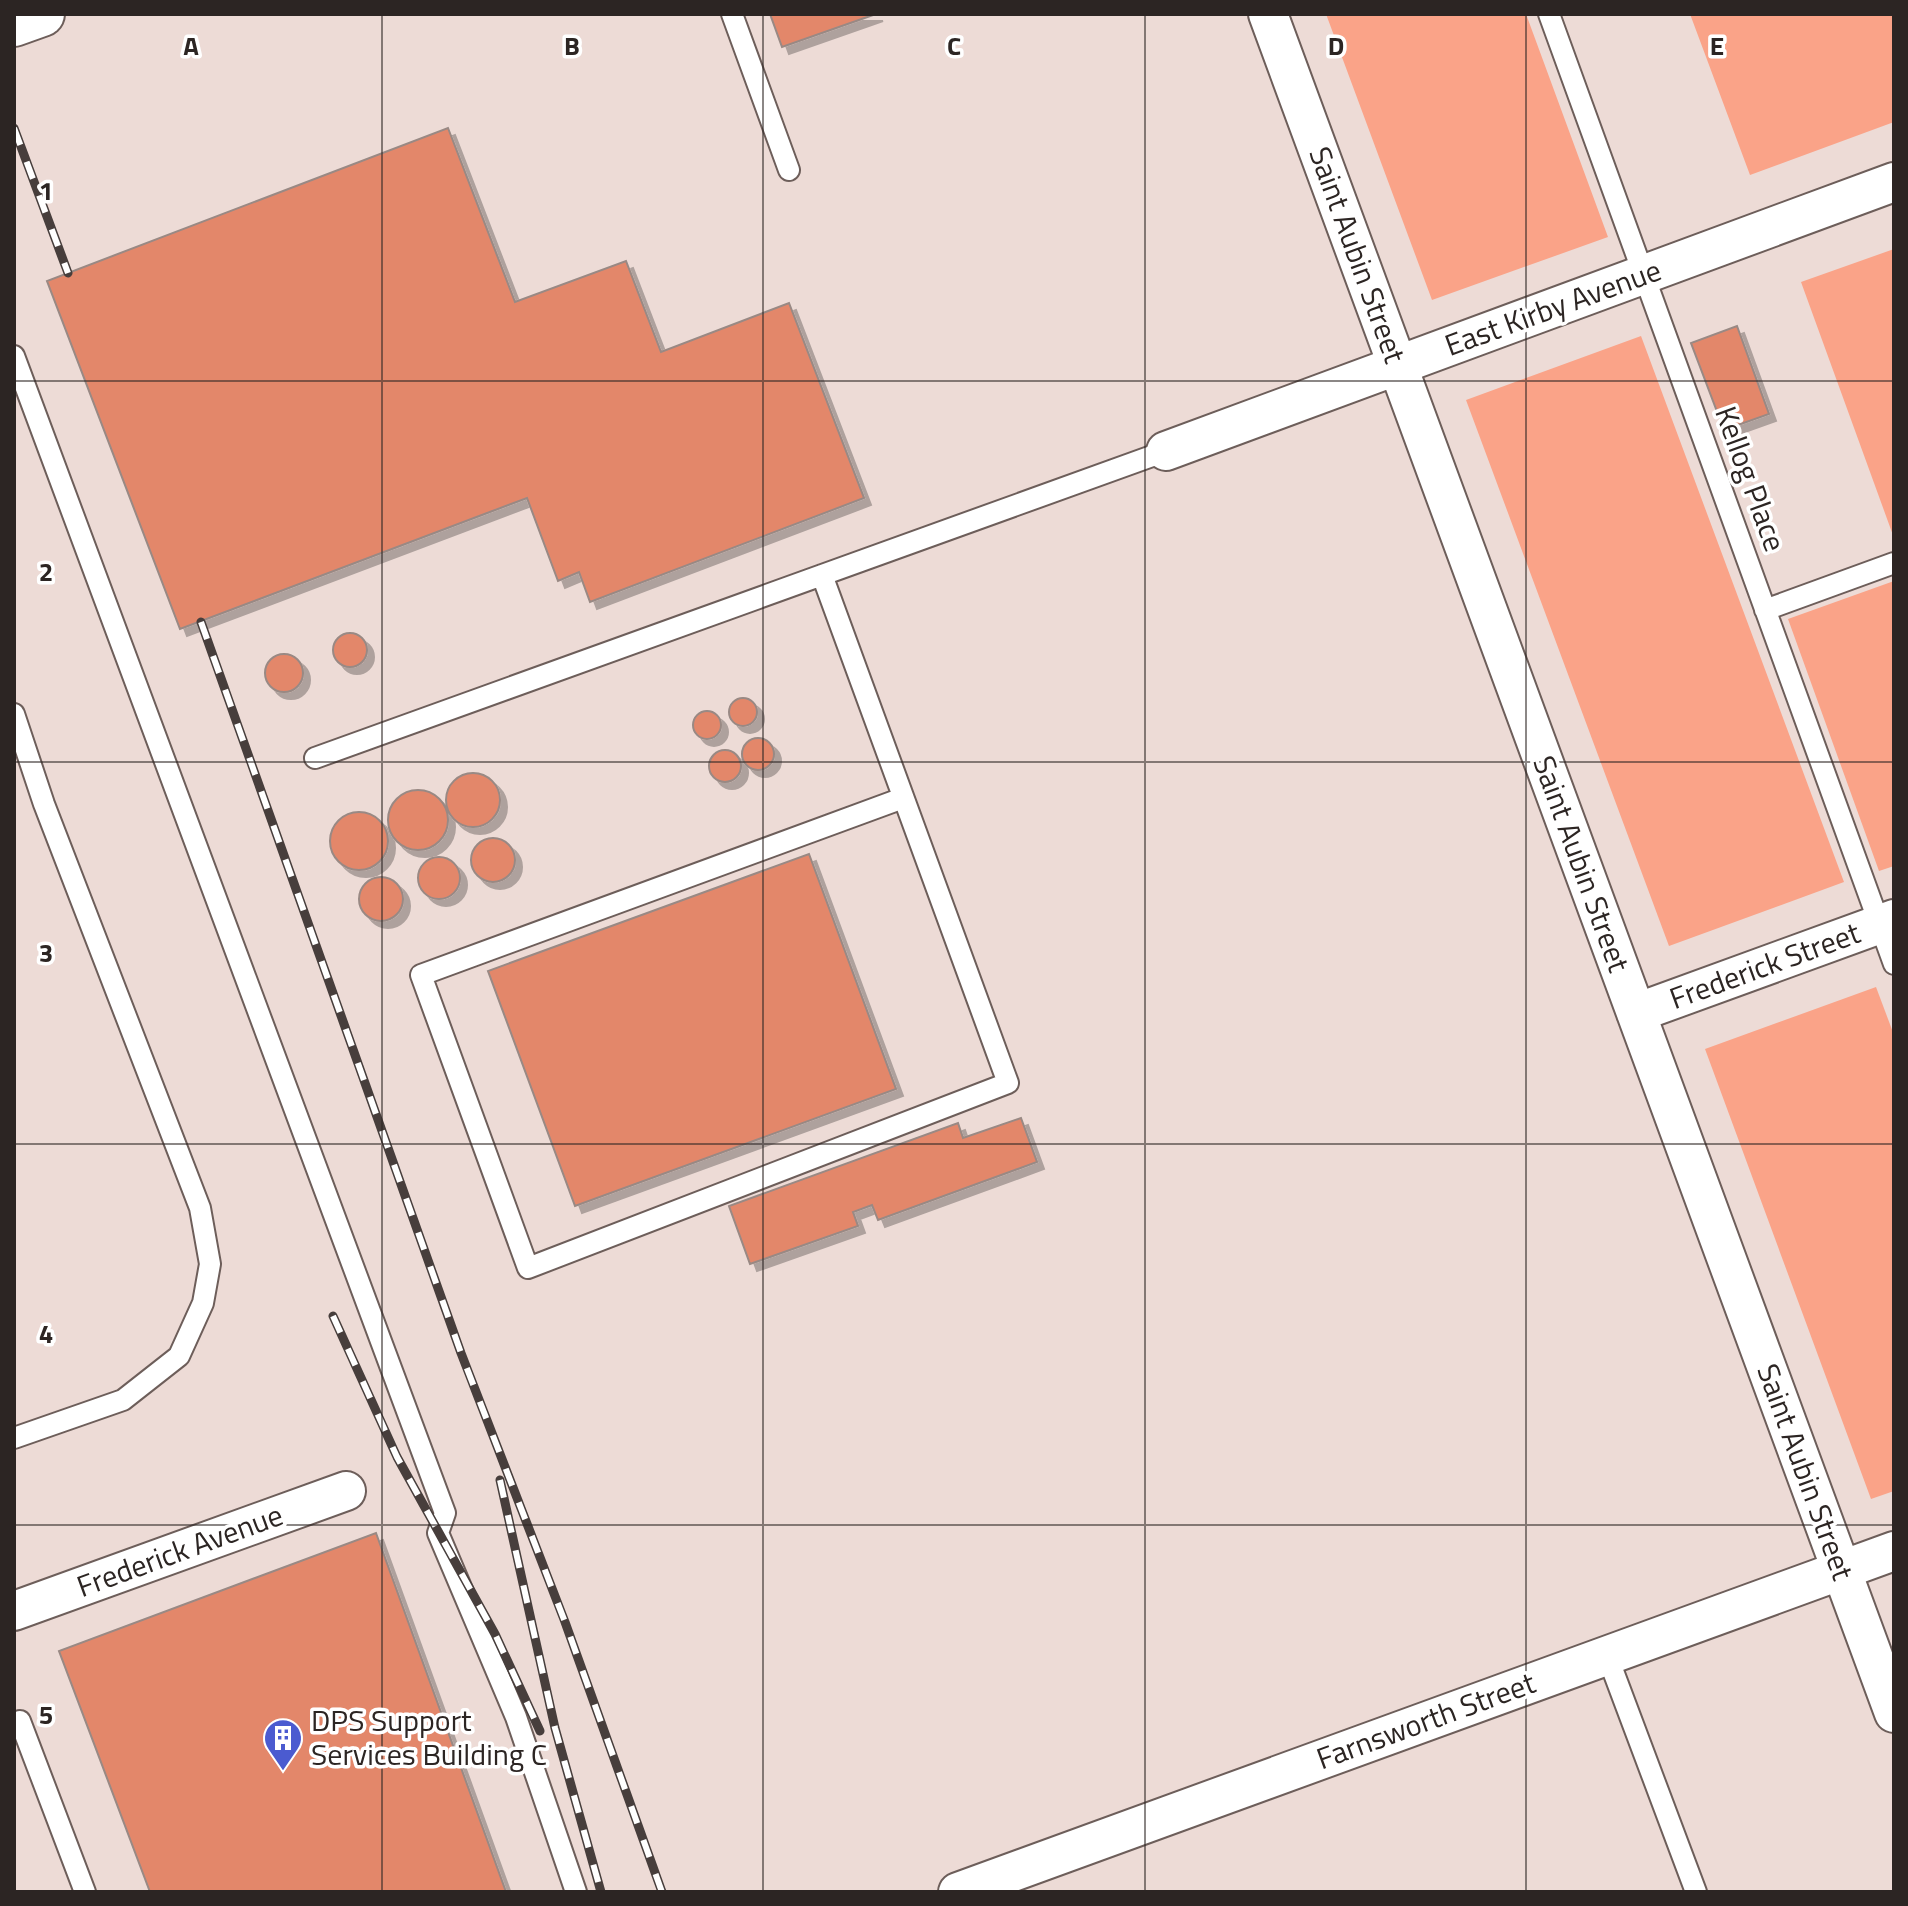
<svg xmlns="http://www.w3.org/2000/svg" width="1908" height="1906" viewBox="0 0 1908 1906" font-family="'Titillium Web',sans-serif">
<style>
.green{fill:#faa388}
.building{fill:#e3876b;stroke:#998984;stroke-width:2;filter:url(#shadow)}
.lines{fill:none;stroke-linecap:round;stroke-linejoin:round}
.service-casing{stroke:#6d5e5a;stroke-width:24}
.minor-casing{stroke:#6d5e5a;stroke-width:42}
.tertiary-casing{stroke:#6d5e5a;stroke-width:48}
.service{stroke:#fff;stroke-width:20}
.minor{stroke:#fff;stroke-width:38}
.tertiary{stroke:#fff;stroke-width:44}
.rail-casing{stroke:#473e3c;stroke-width:9}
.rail{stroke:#fff;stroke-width:6;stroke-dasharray:18;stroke-linecap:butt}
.grid{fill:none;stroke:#2c2523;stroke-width:2;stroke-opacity:0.55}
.labels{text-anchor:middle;stroke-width:7;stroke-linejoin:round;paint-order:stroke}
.street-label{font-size:30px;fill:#2c2523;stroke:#fff}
.poi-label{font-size:30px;fill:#2c2523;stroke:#fff;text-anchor:start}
.grid-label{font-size:26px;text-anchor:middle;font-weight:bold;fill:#2c2523;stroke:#fff;stroke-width:7;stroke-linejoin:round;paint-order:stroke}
</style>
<defs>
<filter id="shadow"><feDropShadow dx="7" dy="7" stdDeviation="0" flood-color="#0004"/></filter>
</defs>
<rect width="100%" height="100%" fill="#eddbd6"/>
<path class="green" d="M1326,14H1526L1608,237L1432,300Z
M1690,14H1894V122L1750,175Z
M1894,249V538L1801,282Z
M1641,336L1844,882L1669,946L1466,400Z
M1894,581V866L1879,871L1788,619Z
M1876,987L1894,1035V1491L1871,1499L1705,1049Z"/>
<path class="building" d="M770,14H876L782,47Z
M448,128L515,302L626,261L661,352L789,303L864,498L590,602L579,572L558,581L527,498L180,629L47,281Z
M1737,326L1769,414L1724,430L1691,343Z
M333 650a17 17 0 1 1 34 0a17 17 0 1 1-34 0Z
M265 673a19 19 0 1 1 38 0a19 19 0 1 1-38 0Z
M729 712a14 14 0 1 1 28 0a14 14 0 1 1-28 0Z
M693 725a14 14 0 1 1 28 0a14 14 0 1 1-28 0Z
M742 754a16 16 0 1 1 32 0a16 16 0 1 1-32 0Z
M709 766a16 16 0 1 1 32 0a16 16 0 1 1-32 0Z
M446 800a27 27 0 1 1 54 0a27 27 0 1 1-54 0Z
M388 820a30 30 0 1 1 60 0a30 30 0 1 1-60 0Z
M330 841a29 29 0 1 1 58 0a29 29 0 1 1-58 0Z
M471 860a22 22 0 1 1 44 0a22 22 0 1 1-44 0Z
M809,854L896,1089L575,1206L488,971Z
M418 878a21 21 0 1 1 42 0a21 21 0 1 1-42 0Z
M359 899a22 22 0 1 1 44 0a22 22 0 1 1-44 0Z
M1021,1118L1037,1162L878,1220L872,1205L853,1212L858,1226L750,1264L729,1206L958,1123L963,1138Z
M376,1533L506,1892H150L59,1651Z"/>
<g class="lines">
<g class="service-casing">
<path id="service" d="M732,14L789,170
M1549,14L1894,964
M14,356L445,1513L438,1533L516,1717L576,1892
M822,575L1008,1083L528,1268L421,975L903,798
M1765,610L1894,563
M14,714L44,804L200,1208L210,1264L203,1303L179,1356L123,1400L14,1438
M315,758L1166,451
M1607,1655L1696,1892
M14,1724L20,1721L85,1892"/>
</g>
<g class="minor-casing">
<path id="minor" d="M1268,14L1894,1713
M1166,451L1894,182
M1636,1013L1894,919
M14,1611L346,1491
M958,1892L1894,1551"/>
</g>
<g class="tertiary-casing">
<path id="tertiary" d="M14,24L42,14"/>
</g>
<use href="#service" class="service"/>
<use href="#minor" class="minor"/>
<use href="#tertiary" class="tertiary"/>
<g class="rail-casing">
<path id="rail" d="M14,128L68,273
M201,622L461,1353L565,1622L662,1892
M333,1316L397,1457L495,1634L540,1731
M500,1480L555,1728L601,1892"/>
</g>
<use href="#rail" class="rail"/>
</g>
<path class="grid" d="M382,14V1892M763,14V1892M1145,14V1892M1526,14V1892M14,381H1894M14,762H1894M14,1144H1894M14,1525H1894"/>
<defs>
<g id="building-pin" transform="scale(2)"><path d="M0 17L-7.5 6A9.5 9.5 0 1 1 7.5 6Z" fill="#4b5bd0" stroke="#fff"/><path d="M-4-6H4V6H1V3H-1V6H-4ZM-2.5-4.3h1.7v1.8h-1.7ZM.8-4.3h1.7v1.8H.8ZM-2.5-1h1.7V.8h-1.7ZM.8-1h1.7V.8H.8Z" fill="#fff"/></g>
</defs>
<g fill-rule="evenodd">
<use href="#building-pin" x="283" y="1738"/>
</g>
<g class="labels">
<g class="street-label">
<text transform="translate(1357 255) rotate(70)" y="10">Saint Aubin Street</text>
<text transform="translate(1553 308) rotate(-20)" y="10">East Kirby Avenue</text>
<text transform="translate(1750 479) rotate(70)" y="10">Kellog Place</text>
<text transform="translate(1581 864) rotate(70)" y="10">Saint Aubin Street</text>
<text transform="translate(1765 966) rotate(-20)" y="10">Frederick Street</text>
<text transform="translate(1805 1472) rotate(70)" y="10">Saint Aubin Street</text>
<text transform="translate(180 1551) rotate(-20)" y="10">Frederick Avenue</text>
<text transform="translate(1426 1721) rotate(-20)" y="10">Farnsworth Street</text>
</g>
<g class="poi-label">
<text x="311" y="1731">DPS Support<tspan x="311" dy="34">Services Building C</tspan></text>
</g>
</g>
<g class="grid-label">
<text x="191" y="55">A</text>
<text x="572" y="55">B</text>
<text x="954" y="55">C</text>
<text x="1336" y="55">D</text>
<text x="1717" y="55">E</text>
<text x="46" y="200">1</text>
<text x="46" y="581">2</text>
<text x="46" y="962">3</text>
<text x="46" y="1343">4</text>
<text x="46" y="1724">5</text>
</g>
<rect width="1908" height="1906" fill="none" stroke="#2c2523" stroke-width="32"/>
</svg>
